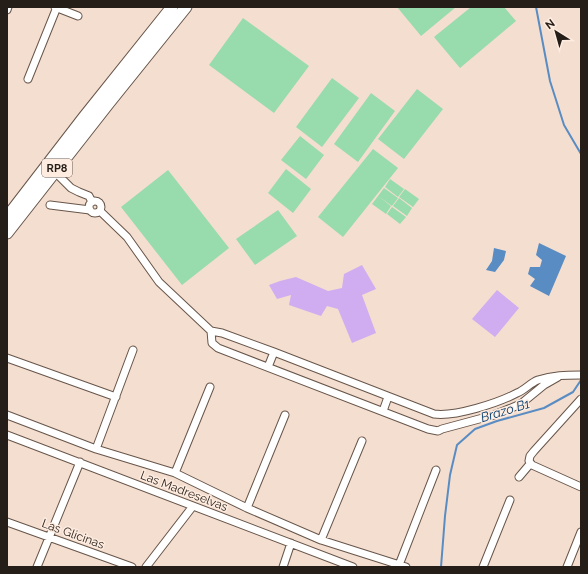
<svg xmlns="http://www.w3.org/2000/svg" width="588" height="574" viewBox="0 0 588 574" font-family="Raleway,sans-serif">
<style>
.green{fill:#98dbac}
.water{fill:#598cc2}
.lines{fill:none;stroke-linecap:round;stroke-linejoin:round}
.stream{stroke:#598cc2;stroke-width:2}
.building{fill:#cfadf0}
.minor-casing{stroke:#675549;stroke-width:9}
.primary-casing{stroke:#675549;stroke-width:13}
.minor{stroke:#fff;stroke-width:7}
.primary{stroke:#fff;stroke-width:11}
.labels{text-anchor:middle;stroke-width:3;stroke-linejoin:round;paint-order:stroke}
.shield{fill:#feece0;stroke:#665c54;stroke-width:1}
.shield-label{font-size:11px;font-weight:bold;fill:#251e18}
.street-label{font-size:12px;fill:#251e18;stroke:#feece0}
.water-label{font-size:13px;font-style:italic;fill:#003b6d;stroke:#feece0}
</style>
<rect width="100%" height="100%" fill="#f4ded0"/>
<path class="green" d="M397,7H456L421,36Z
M471,7H504L516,21L460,68L434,37Z
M243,18L309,66L274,113L209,65Z
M332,78L359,98L322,147L296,127Z
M417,89L443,109L404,159L378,139Z
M371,93L395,111L358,162L334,144Z
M300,136L324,155L306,179L281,160Z
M373,149L398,168L343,237L318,217Z
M286,169L311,189L293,213L268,193Z
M168,170L229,248L182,285L121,207Z
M390,179L404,189L398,197L385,187Z
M384,188L398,198L392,206L378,196Z
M405,189L419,199L413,207L399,197Z
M378,196L391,206L386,214L372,204Z
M399,198L412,208L407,216L393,206Z
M392,207L406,217L400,224L387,214Z
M278,210L297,236L255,265L236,239Z"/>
<path class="water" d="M539,243L566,256L549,296L530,286L535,279L528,274L530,267H540L542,260L536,255Z
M494,248L506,251L504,260L495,272L486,270L492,261Z"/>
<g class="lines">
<path class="stream" d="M536,7L550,81L564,125L581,154
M441,567L445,516L450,475L457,445L475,429L497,421L544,408L573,392L581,380"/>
</g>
<path class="building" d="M362,265L376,289L362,295L376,333L352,343L338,309L327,306L321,316L289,305L291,295L277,299L269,285L280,281L296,277L328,291L342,288L344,274Z
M497,290L519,308L495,337L472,319Z"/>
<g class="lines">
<g class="minor-casing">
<path id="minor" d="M55,7L78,16
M7,10L8,7
M28,79L57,7
M55,172L71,188L79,192L89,196L92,202
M89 207a6 6 0 1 1 12 0a6 6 0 1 1-12 0Z
M50,205L90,210
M100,211L127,237L159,282L211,331L222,333L274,352L434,414C455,417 498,403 517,393C525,390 530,383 538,380C553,375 566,375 581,375
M211,331L212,343L218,348L428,429L438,431L442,429L494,415L516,406L522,403L544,385L558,377
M7,358L116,397
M268,367L274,352
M581,399L534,451L530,456L529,461L532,465L581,487
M383,411L388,397
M7,415L96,449L175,473L247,508L321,540L406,567
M7,435L353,567
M96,449L133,350
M175,473L210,387
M519,477L530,464
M247,508L285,415
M7,522L132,567
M321,540L362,441
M399,565L436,470
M37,567L80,462
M146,567L193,506
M283,567L291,543
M483,567L510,500
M567,567L581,532"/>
</g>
<g class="primary-casing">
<path id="primary" d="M7,217L84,117L172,7
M7,233L108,104L186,7"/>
</g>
<use href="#minor" class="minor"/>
<use href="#primary" class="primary"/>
</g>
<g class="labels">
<rect class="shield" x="42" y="159" width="30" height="18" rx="3"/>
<g class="shield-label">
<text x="57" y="172">RP8</text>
</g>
<g class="street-label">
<text transform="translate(184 491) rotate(21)" y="4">Las Madreselvas</text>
<text transform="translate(73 534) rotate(20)" y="4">Las Glicinas</text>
</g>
<g class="water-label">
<text transform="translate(505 410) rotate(-17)" y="5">Brazo B1</text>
</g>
</g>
<rect width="588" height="574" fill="none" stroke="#251e18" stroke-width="16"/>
<g transform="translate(556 32) rotate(323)" stroke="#feece0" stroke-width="3" paint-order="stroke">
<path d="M0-3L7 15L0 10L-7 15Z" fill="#251e18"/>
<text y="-6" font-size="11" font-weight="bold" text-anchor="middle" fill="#251e18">N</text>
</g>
</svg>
